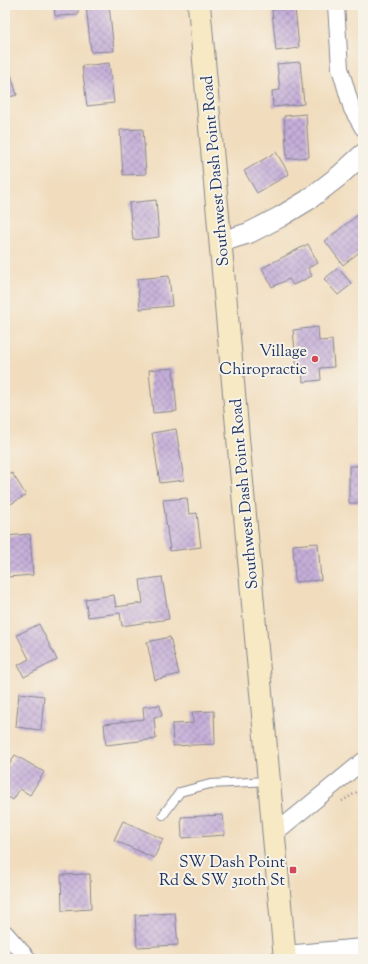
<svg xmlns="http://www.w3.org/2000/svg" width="368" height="964" viewBox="0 0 368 964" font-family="'Sorts Mill Goudy',serif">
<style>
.building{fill:url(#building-cross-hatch)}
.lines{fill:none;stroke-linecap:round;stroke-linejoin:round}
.service-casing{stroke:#86868e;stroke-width:10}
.minor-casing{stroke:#86868e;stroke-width:18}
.tertiary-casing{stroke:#86868e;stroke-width:22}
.secondary-casing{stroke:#86868e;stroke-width:24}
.path{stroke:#86868e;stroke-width:2.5;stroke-dasharray:1 3;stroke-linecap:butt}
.service{stroke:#fff;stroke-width:8}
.minor{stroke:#fff;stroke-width:16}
.tertiary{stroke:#fff;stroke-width:20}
.secondary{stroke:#f6e9c3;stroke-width:22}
.poi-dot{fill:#d1495b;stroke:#f7f3e8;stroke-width:1.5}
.labels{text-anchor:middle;stroke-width:4;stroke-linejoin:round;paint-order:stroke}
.street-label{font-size:16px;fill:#1b2f5e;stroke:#f7f3e8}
.poi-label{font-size:16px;fill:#1b2f5e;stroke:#f7f3e8;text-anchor:end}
</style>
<defs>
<pattern id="building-cross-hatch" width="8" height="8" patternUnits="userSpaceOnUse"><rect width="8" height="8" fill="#c6afd9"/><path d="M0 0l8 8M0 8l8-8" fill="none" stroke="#a08fb3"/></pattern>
</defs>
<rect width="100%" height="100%" fill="#f7f3e8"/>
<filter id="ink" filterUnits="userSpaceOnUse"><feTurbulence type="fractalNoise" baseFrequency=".025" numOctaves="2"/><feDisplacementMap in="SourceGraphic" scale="8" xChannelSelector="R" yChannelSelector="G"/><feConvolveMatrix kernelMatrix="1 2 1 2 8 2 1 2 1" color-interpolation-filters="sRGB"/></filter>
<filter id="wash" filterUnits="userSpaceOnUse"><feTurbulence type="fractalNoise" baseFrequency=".012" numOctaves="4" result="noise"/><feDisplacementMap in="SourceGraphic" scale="16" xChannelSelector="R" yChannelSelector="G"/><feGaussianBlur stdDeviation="0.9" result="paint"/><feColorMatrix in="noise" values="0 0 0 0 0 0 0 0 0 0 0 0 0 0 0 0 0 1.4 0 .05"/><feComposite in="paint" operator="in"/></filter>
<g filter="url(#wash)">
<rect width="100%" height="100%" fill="#f1ddbe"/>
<g id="blocks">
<path class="building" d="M54,5H78V15L55,16Z
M86,5H109L114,51L91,52Z
M295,8L299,48L276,51L272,10Z
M5,55L17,95L5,98Z
M300,62L304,104L273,107L272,91L280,90L277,64Z
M109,63L114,103L87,106L82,66Z
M306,114L309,157L287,159L284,116Z
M143,129L146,174L123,175L120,130Z
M276,152L289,174L257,193L244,171Z
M156,200L159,237L133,240L129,203Z
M361,212L363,214V249L343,265L325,241Z
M308,244L318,263L308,268L312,276L293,285L289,279L272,287L262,268Z
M338,268L352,284L338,295L324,279Z
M169,276L172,306L140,309L137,279Z
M318,327L319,341L332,340L334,367L320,368L321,380L303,382L302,371H297L293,330Z
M173,368L177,411L153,413L149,370Z
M176,429L184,480L160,483L152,433Z
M349,466H363V503H349Z
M12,473L26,495L9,505L6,499H5V478Z
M187,498L189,514L197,513L201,547L170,551L163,500Z
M30,534L33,575L7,577L5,553V536Z
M318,543L321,580L295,582L293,545Z
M162,577L169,619L122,626L120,613L88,617L85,599L114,595L116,607L143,603L140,580Z
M39,624L57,660L24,677L18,665L29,659L17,635Z
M170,637L179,674L155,680L147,642Z
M19,693L44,696L41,730L16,727Z
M160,705L162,716L154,717L156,739L106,745L104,724L144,719L143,707Z
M214,711L215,744L173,746L172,724L193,723L192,712Z
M15,755L44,772L30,795L20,789L13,800L5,795V772Z
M223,815L225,835L182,838L181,817Z
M123,821L163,839L154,858L114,840Z
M90,874L91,909L62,911L61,875Z
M175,913L178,945L137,947L135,915Z"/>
</g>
</g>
<g filter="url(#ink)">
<use href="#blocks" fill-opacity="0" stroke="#86868e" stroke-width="1"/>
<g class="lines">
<g class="service-casing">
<path id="service" d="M163,815L180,792L210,784L269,781"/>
</g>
<g class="minor-casing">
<path id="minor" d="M336,5L340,68L352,109L363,128
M275,833L363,761
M5,933L28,959
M285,954L363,947"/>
</g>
<g class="tertiary-casing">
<path id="tertiary" d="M220,242L249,233L280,217L308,200L339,176L363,154"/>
</g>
<g class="secondary-casing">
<path id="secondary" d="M199,5L285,959"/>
</g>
<path class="path" d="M342,801L362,789L363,791"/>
<use href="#service" class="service"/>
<use href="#minor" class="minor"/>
<use href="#tertiary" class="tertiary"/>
<use href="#secondary" class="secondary"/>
</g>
</g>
<g class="poi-dot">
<circle cx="315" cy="359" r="4"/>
<rect x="289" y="866" width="8" height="8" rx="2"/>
</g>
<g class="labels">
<g class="street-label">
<text transform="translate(214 171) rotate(-95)" y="6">Southwest Dash Point Road</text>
<text transform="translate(243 494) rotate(-95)" y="6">Southwest Dash Point Road</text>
</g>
<g class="poi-label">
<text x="307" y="356">Village<tspan x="307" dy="18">Chiropractic</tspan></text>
<text x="285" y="867">SW Dash Point<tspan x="285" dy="18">Rd &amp; SW 310th St</tspan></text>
</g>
</g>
<rect width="368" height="964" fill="none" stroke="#f7f3e8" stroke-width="20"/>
</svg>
